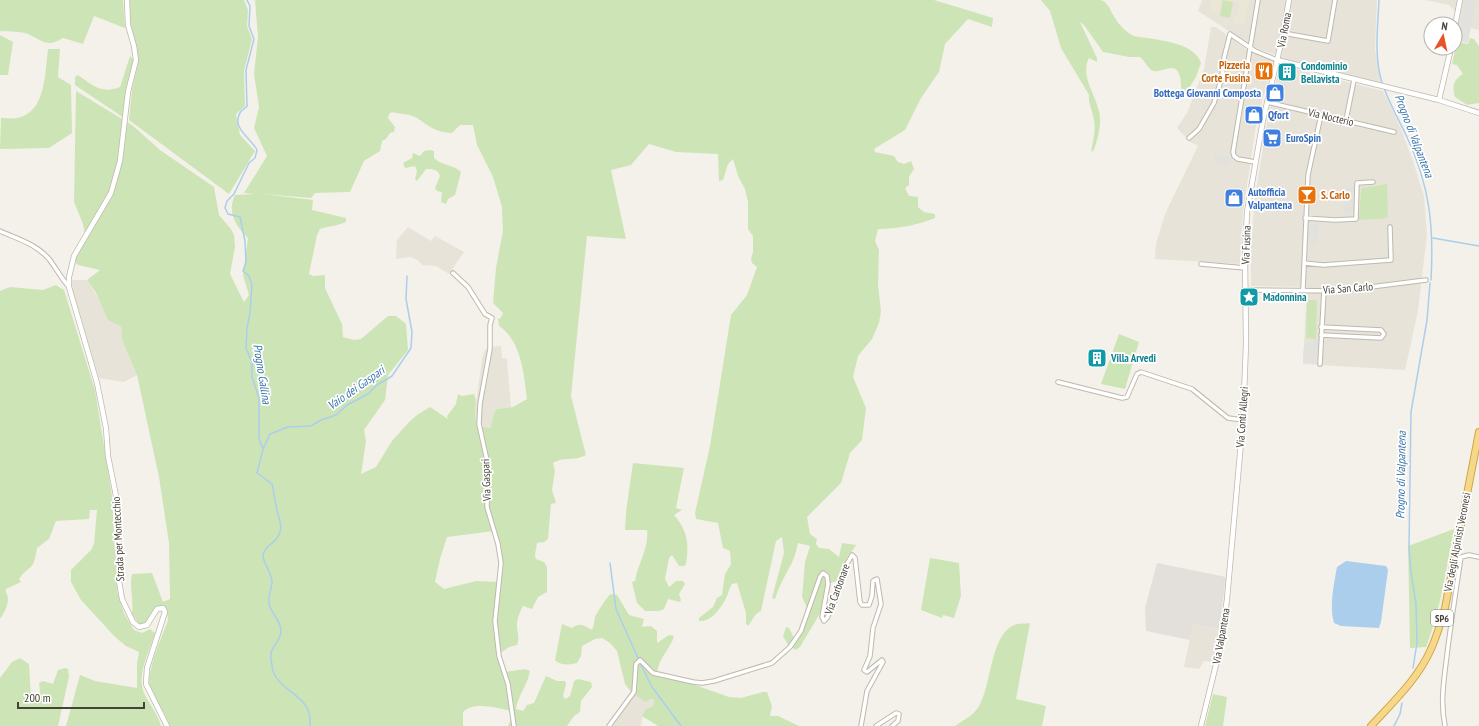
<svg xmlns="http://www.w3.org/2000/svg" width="1479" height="726" viewBox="0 0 1479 726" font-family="'PT Sans Narrow',sans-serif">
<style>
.residential{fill:#e7e3d8}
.industrial{fill:#e3e0db}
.education{fill:#ece6d5}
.green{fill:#cde5b6;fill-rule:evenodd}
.parking{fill:#e3e1de}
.water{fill:#abceec}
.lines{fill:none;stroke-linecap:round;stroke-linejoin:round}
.stream{stroke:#abceec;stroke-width:1.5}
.minor-casing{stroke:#bfb9ad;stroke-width:5.5}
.tertiary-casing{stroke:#bfb9ad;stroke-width:6}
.trunk-casing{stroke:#d2a545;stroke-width:8}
.minor{stroke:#fff;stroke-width:3.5}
.tertiary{stroke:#fff;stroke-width:4.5}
.trunk{stroke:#f5d88a;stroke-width:6}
.labels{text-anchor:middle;stroke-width:3.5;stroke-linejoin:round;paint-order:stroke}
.shield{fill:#fff;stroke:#7e7b74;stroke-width:1}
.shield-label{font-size:10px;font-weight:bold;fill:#474238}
.street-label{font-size:11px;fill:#474238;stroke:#fff}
.food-label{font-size:11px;font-weight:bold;fill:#c56008;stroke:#fff;text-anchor:end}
.culture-label{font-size:11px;font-weight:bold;fill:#0d838f;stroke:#fff;text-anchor:start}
.shop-label{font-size:11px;font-weight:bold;fill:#366cbe;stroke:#fff;text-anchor:start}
.water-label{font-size:12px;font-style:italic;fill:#3976ac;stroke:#fff}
</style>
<rect width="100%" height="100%" fill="#f4f1ea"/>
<path class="residential" d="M1202,0H1287L1276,55L1253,47L1198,11Z
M1291,0H1377L1375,49L1381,83L1281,60Z
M1425,0H1479V30L1458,25L1454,10L1449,5Z
M1211,27H1216L1247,50L1274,59L1257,119L1243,211L1240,264L1155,259L1156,244L1165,214L1198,146L1190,142L1177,128L1187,113L1204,69Z
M1280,65L1383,91L1401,129L1413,161L1424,196L1427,234L1418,311L1405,370L1303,364L1307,287L1251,286V244L1255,197L1268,117Z
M408,227L431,241L435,236L464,252L449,274L436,266L422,265L419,261L411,257L396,259L397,240Z
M71,280H87L103,306L121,326L122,340L137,375L124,382L99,378L71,288Z
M501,346L502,358L507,359L511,407L496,409L494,411L493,424L490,428L485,427L478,426L474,419L482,359L485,350L489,347Z
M1193,624L1219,629L1213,662L1204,661L1199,669L1184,667Z
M635,694L640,698L654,700L653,706L643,713L641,726H609Z"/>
<path class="industrial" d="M1157,563L1226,577L1219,629L1193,624L1190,640L1146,631L1145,608Z"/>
<path class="education" d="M1212,0H1221L1219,14L1210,12Z
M1223,0H1249L1244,25L1235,24L1233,22V18L1238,15L1240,3Z"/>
<path class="green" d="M0,0H123L125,28L94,16L83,44L63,38C47,48 43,41 28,34C21,31 9,32 0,31Z
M130,0H244L248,10L247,26L252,39L244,71L245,106L236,114L240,135L255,151L229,194L129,120L132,90L138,64L137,52L129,17Z
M255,0H934L993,18L992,27L968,19L945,44L939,72L921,98L905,130L874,149L875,152L894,156L898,162L904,164L911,161L914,169L909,177V185L905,188L909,196L918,197V207L924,212L935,214V218C917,225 898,229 878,229L875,241L879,250L878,285L881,311L879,323L872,339L858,356L853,377L866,408L862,440L850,453L841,483L807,517L810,534L817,539L816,544L819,548L829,549L839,557L842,543L856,545C853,551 849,553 847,558C843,565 846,571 845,578C840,582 833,580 829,585L822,610L800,647L796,650L788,645L783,636L786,627L789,628L794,638H799L807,608L802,597L805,562L810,546L798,543C794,563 789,567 781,584C778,589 777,594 775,599L772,598L784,553L782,537L776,541L761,611L756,614L748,626L746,624V613L737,583L732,584C729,588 729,592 727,596C722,607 712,622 699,621V618L713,607L717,598L722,595L725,574L731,564L730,551L723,548L718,523L696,519L695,513L710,446L731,315L747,295L757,267L752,263L751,259L753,252V236L748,229V202L745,189L738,176L733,159L728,164L723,180L719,181L718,154L676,152L649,144L631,165L611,170L626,239L587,236L571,396L586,455C573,462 564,456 553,463L555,471L552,490L556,503L551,504L548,539L544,542L537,543L535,555L536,559L544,562L547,567V592L538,597L532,609L523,606C520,612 517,618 517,625C517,633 520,638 517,645L509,647L499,654L505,672L525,669L530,671C528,684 518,695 516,709L523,711L527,705L534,703L546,676L557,681H565L566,684L563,696L565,699L570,696L574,681L578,679L591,682L592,687L581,701L580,712L574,716L567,726H508L514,713L511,711C497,708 474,701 463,712V726H169L168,721C163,710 154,699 150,688C146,671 162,637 168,620C168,611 165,609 157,607L145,624H139L132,614C134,600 129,588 132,574L152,573L163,602L170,599L169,543L159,477L137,375L122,340L121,326L108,320L96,293L87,280L100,270L78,265L73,260L85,235L83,224L74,202L76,91L132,125L160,150L214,187L219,215L231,229L234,235L235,247L230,274L244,302L249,295L243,275L248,238C235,226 227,211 235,195L254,194L244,193L267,156L254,128L259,107L254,74L258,37ZM392,112C399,114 411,114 417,118C430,127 435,132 452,133L460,125H473L477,145L493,177L502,207L503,231L496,268L493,303L503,313L500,319L498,318L499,326C521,340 524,374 527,399L513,407L496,409C492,414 494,422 490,428L478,426C471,415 479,404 474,394L462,396L458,394L456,404L447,416L448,419L430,407L417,415L409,422L392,441L376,467L361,474L366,441L364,430L385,400L388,375L408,350L406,324L396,316H388L361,339L354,340L343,337L342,324L325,288V275L313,276L309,274L317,235L320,229C328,226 338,226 346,222V218L312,210L313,200L263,194L311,198L315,193L350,192L364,161L380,151L382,141L386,139L390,133L394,132L395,127L388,118L389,114ZM494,531L503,570L500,582L476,581L444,589L435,582L440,559L447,537Z
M1041,0H1101C1109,3 1110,11 1115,18C1120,26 1126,32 1134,36C1154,40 1194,41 1201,63L1196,77L1184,96H1182C1180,87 1184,63 1166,69C1161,70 1158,72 1153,71C1148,69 1145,61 1140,57H1129L1103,52L1084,25L1080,22L1097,58V62L1089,58C1080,75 1095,94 1099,111C1102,123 1098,138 1094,150L1091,152C1093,141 1096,130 1094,120C1093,111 1088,104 1089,95L1061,48L1050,11Z
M1223,0L1233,2L1230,18L1220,16Z
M0,35L13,42L8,75H0Z
M1470,38L1474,39L1479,46V103L1467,105L1455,97C1452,87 1453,80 1463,74L1457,65L1452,64L1457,42L1468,44Z
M48,49H60L58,77L71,85L72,133L49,148L0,149L1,118C6,118 12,119 17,118C46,113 45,72 48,49Z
M130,56L134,60L126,88L124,118L75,85V77L78,75C94,86 101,94 120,87Z
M430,150L434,151V158C442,166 453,164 461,172L455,195L448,199L446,204L441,202L442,192L437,191L435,188L440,176C438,169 432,169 426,169L417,181L415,179L417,171L415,166L405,168L403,163L412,158L413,153L420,156L424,151Z
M1387,184L1388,218L1359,220L1361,190L1362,188Z
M56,285L64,290L95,390L112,496L117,591L124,613L134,630L142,633L150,629L155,633C150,650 136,675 144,693C149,704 158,714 161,726H66L80,675L95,681L137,688V664L139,652L126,646L115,637L81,600L71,582V570L91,550L94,544L97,510H90L89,519L56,521L49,539L37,548C33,573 31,563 19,579L21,582L6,589C5,594 8,594 8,599C8,606 4,613 0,619V291L10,287L43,290Z
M1307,300H1317L1316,339L1306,338Z
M1119,334L1139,342L1125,389L1101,384Z
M633,463L684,468L676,508L682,510L674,515C688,531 689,544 686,564L684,566H679L672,555L669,558L665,579L669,587L676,581H683L685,584L679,594L681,600L680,602L668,599L664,609L659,611H645L637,603L632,582L635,581C638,563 649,549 647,530H625L626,512Z
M1454,529C1446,569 1441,609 1426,647L1410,648L1408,546Z
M930,558L959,563L961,596L954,618L943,615L942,618L921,610Z
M611,594L617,595L629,615L644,619L642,627L651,626L657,631V643L669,635L674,636C672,647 654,663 658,677L684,681L729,697L741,698L763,692H767L772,706L770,716H778L799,726H658L642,716L645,710L653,706L654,700L650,699L646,702L632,693L625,684L617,651L610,643L602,638L595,639L582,646L581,656L577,663C569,665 561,666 555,660L562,624L572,628C580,622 584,625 592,630C594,626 594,622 595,617C597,613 607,596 611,594Z
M1030,623L1016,699L1046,706L1042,726H955C962,721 972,716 977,709C992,689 989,636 1014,625C1019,623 1025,624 1030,623Z
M20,658L29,664L31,697L37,701L40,692L39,683L43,681L53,684L58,670L65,668L68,669L69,677L58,726H0V678L12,662Z
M1213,694L1227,697L1223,726H1205Z"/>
<path class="parking" d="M1465,0H1476L1468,43L1457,41Z
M1215,153L1230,158L1228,166L1213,161Z
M1345,186L1353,187L1352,215L1343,214Z
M1309,223H1319L1317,245L1308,244Z
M1318,339L1317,363L1303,362L1304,344Z"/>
<path class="water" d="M1346,561L1386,566L1388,570L1381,622L1379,628L1341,626L1334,623C1329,606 1334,584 1337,567Z"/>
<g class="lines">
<path class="stream" d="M247,0L250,6L249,26L254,39L246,70L247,106C245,109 241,110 240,113C231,128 252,139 257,150L255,158L249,163L234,194L227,201L225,208L228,214L240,217L245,241L246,262L243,271L249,276L252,284L250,313L247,328L246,348L252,362V377L259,398V439L263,449L257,473L272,484C274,491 274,498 276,505C277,516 286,528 276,539C272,545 264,547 263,555C263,564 271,571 272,581C272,590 266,598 270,607C274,616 281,622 281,631C281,642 269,647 271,659C272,664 272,669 274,674C285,695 313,696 310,726
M1379,0C1378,26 1374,53 1381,79C1387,100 1398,118 1407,137C1430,187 1434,226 1431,280
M1433,238L1479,246
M263,449L270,434L288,427L311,426L321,420L336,415L347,405L368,394L377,385L392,376L411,348L412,332L406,299L407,276
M610,563L616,609L638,658
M638,659L652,687L681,726
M1413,668L1417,643L1416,603L1411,573L1409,547L1411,412L1427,320L1430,283
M1394,726L1400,714L1402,703"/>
<g class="minor-casing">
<path id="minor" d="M1283,33L1328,41L1335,0
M1267,102L1394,132
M1346,120L1354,80
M1189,138L1199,129L1214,103L1222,77L1224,58L1230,34L1255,51L1277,60
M1255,162L1238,159L1234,156L1233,152L1258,0
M1305,218L1335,220L1356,219L1357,183L1373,182
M0,231C18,239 36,244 49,259C56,268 61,278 69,287
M1304,263L1323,265L1391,260L1390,227
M1201,264L1245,268
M453,273L468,287L485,314L492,318L490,325V349L480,404L479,424L488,465L487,507L498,544L501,563L495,621L499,656L508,684L514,726
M1303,289L1308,175L1321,115
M1245,290L1339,291L1426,280
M1321,335L1381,338L1384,334L1381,330L1321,327
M1320,364L1324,290
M1058,382L1122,398L1127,397L1137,374L1141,372L1192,389L1228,418L1243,420
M609,726L634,692L636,664L640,660L653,673L693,682L702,683L714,681L772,663L790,647L801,631L820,577L823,573L827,576L828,584L822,617L824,621L827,618L839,592L843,571L852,555L855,558L860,602L862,605H869L872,596L873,581L877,579L881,604L873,628L870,656L864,670L867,672L882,660L883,662L867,691L861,726
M876,726L896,713L899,714L898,721L892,726
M1445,726C1440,702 1444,679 1447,655C1451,622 1456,590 1461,557L1469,555L1479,557"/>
</g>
<g class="tertiary-casing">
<path id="tertiary" d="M127,0L128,25L134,46L136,60L128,92L120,161L111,193L74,256L69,277V287L97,383L106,428L108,456L118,506L119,581L122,599L133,622L139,627L147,625L157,609L163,608L165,612L147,668L146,684L167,726
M1455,26L1460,0
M1277,60L1439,100L1479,113
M1439,100L1451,48
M1201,726L1221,644L1227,599L1243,420L1246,344L1245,255L1247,212L1263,120L1282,39L1289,0"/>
</g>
<g class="trunk-casing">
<path id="trunk" d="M1371,726C1393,702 1418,679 1431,649C1437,636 1441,622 1445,608L1479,432"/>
</g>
<use href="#minor" class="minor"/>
<use href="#tertiary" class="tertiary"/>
<use href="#trunk" class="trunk"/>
</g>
<defs>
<g id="restaurant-square" transform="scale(1)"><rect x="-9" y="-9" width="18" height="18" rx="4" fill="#e8710a" stroke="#fff"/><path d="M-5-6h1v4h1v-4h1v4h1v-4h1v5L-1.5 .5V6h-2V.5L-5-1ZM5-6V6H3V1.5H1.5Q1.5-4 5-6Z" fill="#fff"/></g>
<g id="building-square" transform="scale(1)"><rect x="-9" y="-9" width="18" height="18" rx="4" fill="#0f9aa8" stroke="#fff"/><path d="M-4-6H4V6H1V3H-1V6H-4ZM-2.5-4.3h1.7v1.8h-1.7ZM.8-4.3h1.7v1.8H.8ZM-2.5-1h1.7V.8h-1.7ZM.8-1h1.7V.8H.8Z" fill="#fff"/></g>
<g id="shop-square" transform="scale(1)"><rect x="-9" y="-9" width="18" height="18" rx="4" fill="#3f7fe0" stroke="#fff"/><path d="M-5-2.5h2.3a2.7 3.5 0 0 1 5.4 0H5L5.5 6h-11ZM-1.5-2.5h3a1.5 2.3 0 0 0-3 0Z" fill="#fff"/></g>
<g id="supermarket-square" transform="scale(1)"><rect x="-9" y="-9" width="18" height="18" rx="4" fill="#3f7fe0" stroke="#fff"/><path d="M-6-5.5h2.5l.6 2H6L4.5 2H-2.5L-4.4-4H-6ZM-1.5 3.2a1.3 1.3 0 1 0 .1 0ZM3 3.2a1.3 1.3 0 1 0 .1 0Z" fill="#fff"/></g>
<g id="bar-square" transform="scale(1)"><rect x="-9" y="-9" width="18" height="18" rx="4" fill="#e8710a" stroke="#fff"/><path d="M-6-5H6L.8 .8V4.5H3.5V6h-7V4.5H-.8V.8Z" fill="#fff"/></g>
<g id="sight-square" transform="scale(1)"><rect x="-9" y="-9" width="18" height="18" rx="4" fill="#0f9aa8" stroke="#fff"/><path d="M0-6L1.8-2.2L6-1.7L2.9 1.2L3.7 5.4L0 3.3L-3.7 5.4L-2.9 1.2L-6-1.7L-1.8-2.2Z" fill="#fff"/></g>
</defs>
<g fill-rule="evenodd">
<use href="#restaurant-square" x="1264" y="71"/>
<use href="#building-square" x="1287" y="72"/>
<use href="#shop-square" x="1275" y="93"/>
<use href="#shop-square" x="1254" y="115"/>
<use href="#supermarket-square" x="1272" y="138"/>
<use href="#bar-square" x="1307" y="195"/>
<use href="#shop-square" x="1234" y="198"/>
<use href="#sight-square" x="1249" y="297"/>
<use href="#building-square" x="1097" y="358"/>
</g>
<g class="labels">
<rect class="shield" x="1431" y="610" width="22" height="16" rx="3"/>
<g class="shield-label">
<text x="1442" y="622">SP6</text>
</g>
<g class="street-label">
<text transform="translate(1284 30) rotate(-79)" y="4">Via Roma</text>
<text transform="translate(1331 117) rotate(13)" y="4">Via Nocterio</text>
<text transform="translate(1246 245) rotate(-88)" y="4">Via Fusina</text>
<text transform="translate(1348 288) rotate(-4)" y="4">Via San Carlo</text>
<text transform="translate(1242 417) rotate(-86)" y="4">Via Conti Allegri</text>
<text transform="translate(486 480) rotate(-92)" y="4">Via Gaspari</text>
<text transform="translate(118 539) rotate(-93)" y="4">Strada per Montecchio</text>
<text transform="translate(1457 542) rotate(-79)" y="4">Via degli Alpinisti Veronesi</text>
<text transform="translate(837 589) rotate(-70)" y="4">Via Carbonare</text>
<text transform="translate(1221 636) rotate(-80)" y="4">Via Valpantena</text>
</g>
<g class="food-label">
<text x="1250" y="69">Pizzeria<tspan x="1250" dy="13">Corte Fusina</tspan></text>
<text x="1321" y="199" text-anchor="start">S. Carlo</text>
</g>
<g class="culture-label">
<text x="1301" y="70">Condominio<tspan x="1301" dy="13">Bellavista</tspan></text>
<text x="1263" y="301">Madonnina</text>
<text x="1111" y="362">Villa Arvedi</text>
</g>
<g class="shop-label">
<text x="1261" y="97" text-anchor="end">Bottega Giovanni Composta</text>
<text x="1268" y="119">Qfort</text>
<text x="1286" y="142">EuroSpin</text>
<text x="1248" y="196">Autofficia<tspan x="1248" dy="13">Valpantena</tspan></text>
</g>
<g class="water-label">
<text transform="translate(1414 136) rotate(69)" y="4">Progno di Valpantena</text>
<text transform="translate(262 374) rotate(81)" y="4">Progno Gallina</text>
<text transform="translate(356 388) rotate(-35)" y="4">Vaio dei Gaspari</text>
<text transform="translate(1401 475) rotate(-89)" y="4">Progno di Valpantena</text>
</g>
</g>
<g transform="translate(1443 36) rotate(9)"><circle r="19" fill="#ffffff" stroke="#b5b3af"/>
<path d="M0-3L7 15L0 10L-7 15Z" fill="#ea502a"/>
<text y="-6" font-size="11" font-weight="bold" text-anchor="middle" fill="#474238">N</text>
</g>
<path d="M18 702v6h126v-6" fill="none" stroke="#474238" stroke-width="2"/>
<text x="24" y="702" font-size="12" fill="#474238" stroke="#ffffff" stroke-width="3" paint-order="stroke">200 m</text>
</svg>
